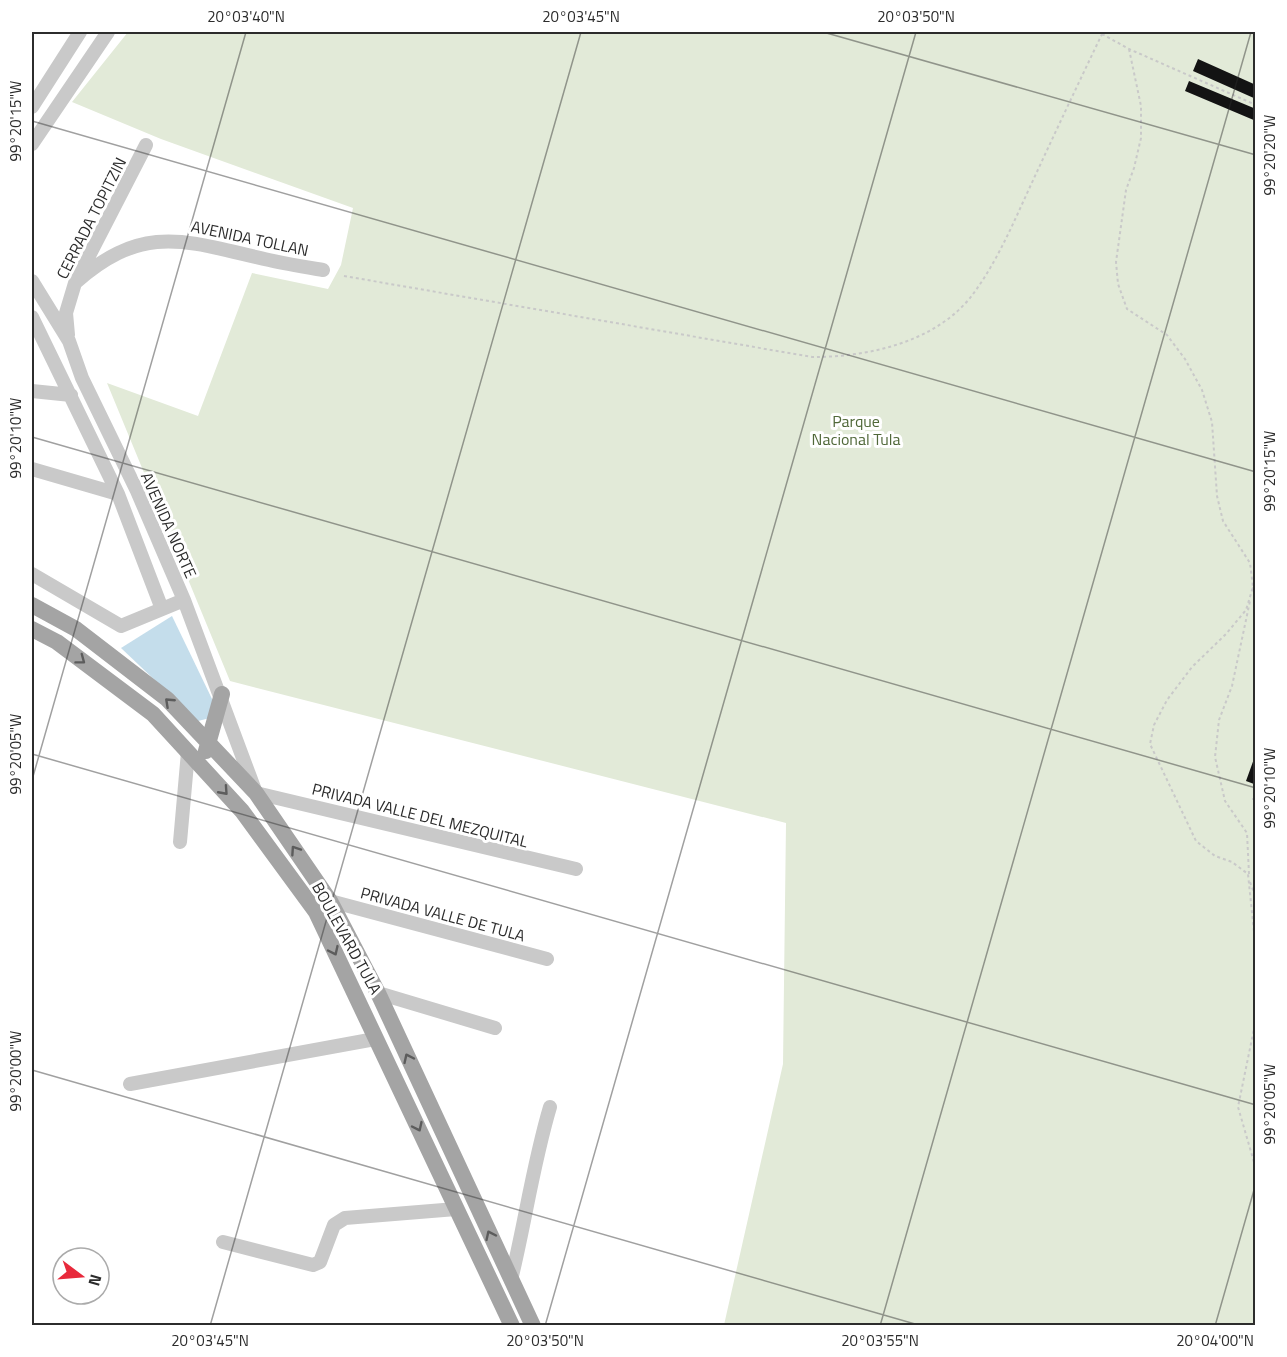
<svg xmlns="http://www.w3.org/2000/svg" width="1287" height="1357" viewBox="0 0 1287 1357" font-family="'Titillium Web',sans-serif">
<style>
.green{fill:#e2ead8}
.water{fill:#c4ddeb}
.building{fill:#131313}
.lines{fill:none;stroke-linecap:round;stroke-linejoin:round}
.path{stroke:#c9c9c9;stroke-width:2;stroke-dasharray:3 3;stroke-linecap:butt}
.minor{stroke:#c9c9c9;stroke-width:14}
.major{stroke:#a4a4a4;stroke-width:16}
.oneway{stroke:#5c5c5c}
.ticks{fill:none;stroke:#2c2c2c;stroke-width:1.5;stroke-opacity:0.45}
.labels{text-anchor:middle;stroke-width:6;stroke-linejoin:round;paint-order:stroke}
.street-label{font-size:16px;fill:#2c2c2c;stroke:#fff}
.park-label{font-size:16px;fill:#506839;stroke:#fff}
.neatline{fill:none;stroke:#2c2c2c;stroke-width:2}
.ticks-label{font-size:15px;text-anchor:middle;fill:#2c2c2c}
</style>
<rect width="100%" height="100%" fill="#fff"/>
<path class="green" d="M128,32H1255V1325H724L783,1064L786,823L230,681L107,383L198,416L252,273L328,289L341,265L353,208L161,139L72,102Z"/>
<path class="water" d="M172,616L213,701L210,718L198,721L121,648Z"/>
<path class="building" d="M1198,59L1256,85V99L1193,71Z
M1189,81L1256,109V121L1185,91Z
M1255,756L1256,780L1254,784L1246,781Z"/>
<g class="lines">
<path class="path" d="M1102,34L1129,49L1256,105
M1129,49L1141,106V138L1134,168L1126,190L1116,262L1118,284L1127,309L1167,335L1185,359L1202,390L1212,422L1217,496L1223,521L1250,563L1253,587L1246,610L1226,634L1192,667L1167,700L1154,725L1150,744L1196,841L1215,856L1232,862L1248,874L1256,951
M344,276L812,357C867,357 933,343 970,298C995,266 1012,226 1029,189C1053,137 1078,84 1103,32
M1253,587L1256,593
M1256,793L1253,799L1256,800
M1249,874L1247,833L1225,801L1215,757L1219,720L1232,686L1250,601
M1250,882L1256,898
M1256,1019L1238,1107L1256,1169"/>
<path class="minor" d="M32,107L80,32
M32,144L108,32
M32,281L69,341L82,378L137,491L184,600L256,793L576,869
M75,283C145,221 187,242 269,260C286,264 305,267 323,270
M32,317L118,494L162,609
M68,335L66,313L75,283L146,145
M32,391L71,395
M32,469L118,494
M32,574L121,626L184,600
M180,842L188,752
M330,901L547,959
M378,993L495,1028
M130,1084L375,1039
M223,1242L313,1265L320,1262L334,1225L345,1218L456,1209
M511,1280C525,1223 533,1164 550,1107"/>
<path class="major" d="M32,605L76,629L167,699L256,793L330,901L378,993L533,1326
M32,629L57,642L153,714L242,811L316,912L512,1326
M206,751L222,694"/>
</g>
<defs><path id="oneway-chevron" d="M-2-3.5L2.5 0L-2 3.5" fill="none" stroke-width="1.6" stroke-linecap="round" stroke-linejoin="round" transform="scale(1.5)"/></defs>
<g class="oneway">
<use href="#oneway-chevron" transform="translate(81 660) rotate(37)"/>
<use href="#oneway-chevron" transform="translate(169 702) rotate(-137)"/>
<use href="#oneway-chevron" transform="translate(224 791) rotate(48)"/>
<use href="#oneway-chevron" transform="translate(295 850) rotate(-124)"/>
<use href="#oneway-chevron" transform="translate(334 951) rotate(65)"/>
<use href="#oneway-chevron" transform="translate(408 1058) rotate(-115)"/>
<use href="#oneway-chevron" transform="translate(418 1127) rotate(65)"/>
<use href="#oneway-chevron" transform="translate(490 1235) rotate(-115)"/>
</g>
<path class="ticks" d="M823,32L1256,155M32,121L1256,472M32,437L1256,788M32,754L1256,1105M32,780L246,32M32,1070L922,1326M210,1326L581,32M545,1326L916,32M880,1326L1251,32M1215,1326L1256,1183"/>
<g class="labels">
<g class="street-label">
<text transform="translate(91 218) rotate(-63)" y="6">CERRADA TOPITZIN</text>
<text transform="translate(250 238) rotate(12)" y="6">AVENIDA TOLLAN</text>
<text transform="translate(169 525) rotate(66)" y="6">AVENIDA NORTE</text>
<text transform="translate(420 815) rotate(14)" y="6">PRIVADA VALLE DEL MEZQUITAL</text>
<text transform="translate(443 914) rotate(15)" y="6">PRIVADA VALLE DE TULA</text>
<text transform="translate(347 938) rotate(61)" y="6">BOULEVARD TULA</text>
</g>
<g class="park-label">
<text x="856" y="427">Parque<tspan x="856" dy="18">Nacional Tula</tspan></text>
</g>
</g>
<rect width="1287" height="1357" fill="none" stroke="#ffffff" stroke-width="66"/>
<g transform="translate(81 1276) rotate(106)"><circle r="28" fill="#ffffff" stroke="#ababab" stroke-width="1.5"/>
<path d="M0-4.5L10 22L0 15L-10 22Z" fill="#e8293b"/>
<text y="-9" font-size="16" font-weight="bold" text-anchor="middle" fill="#2c2c2c">N</text>
</g>
<rect x="33" y="33" width="1221" height="1291" class="neatline"/>
<g class="ticks-label">
<text x="246" y="22">20°03'40"N</text>
<text x="581" y="22">20°03'45"N</text>
<text x="916" y="22">20°03'50"N</text>
<text transform="translate(16 121) rotate(-90)" y="5">99°20'15"W</text>
<text transform="translate(1270 155) rotate(-90)" y="5">99°20'20"W</text>
<text transform="translate(16 438) rotate(-90)" y="5">99°20'10"W</text>
<text transform="translate(1270 471) rotate(-90)" y="5">99°20'15"W</text>
<text transform="translate(16 754) rotate(-90)" y="5">99°20'05"W</text>
<text transform="translate(1270 788) rotate(-90)" y="5">99°20'10"W</text>
<text transform="translate(16 1071) rotate(-90)" y="5">99°20'00"W</text>
<text transform="translate(1270 1104) rotate(-90)" y="5">99°20'05"W</text>
<text x="210" y="1346">20°03'45"N</text>
<text x="545" y="1346">20°03'50"N</text>
<text x="880" y="1346">20°03'55"N</text>
<text x="1215" y="1346">20°04'00"N</text>
</g>
</svg>
